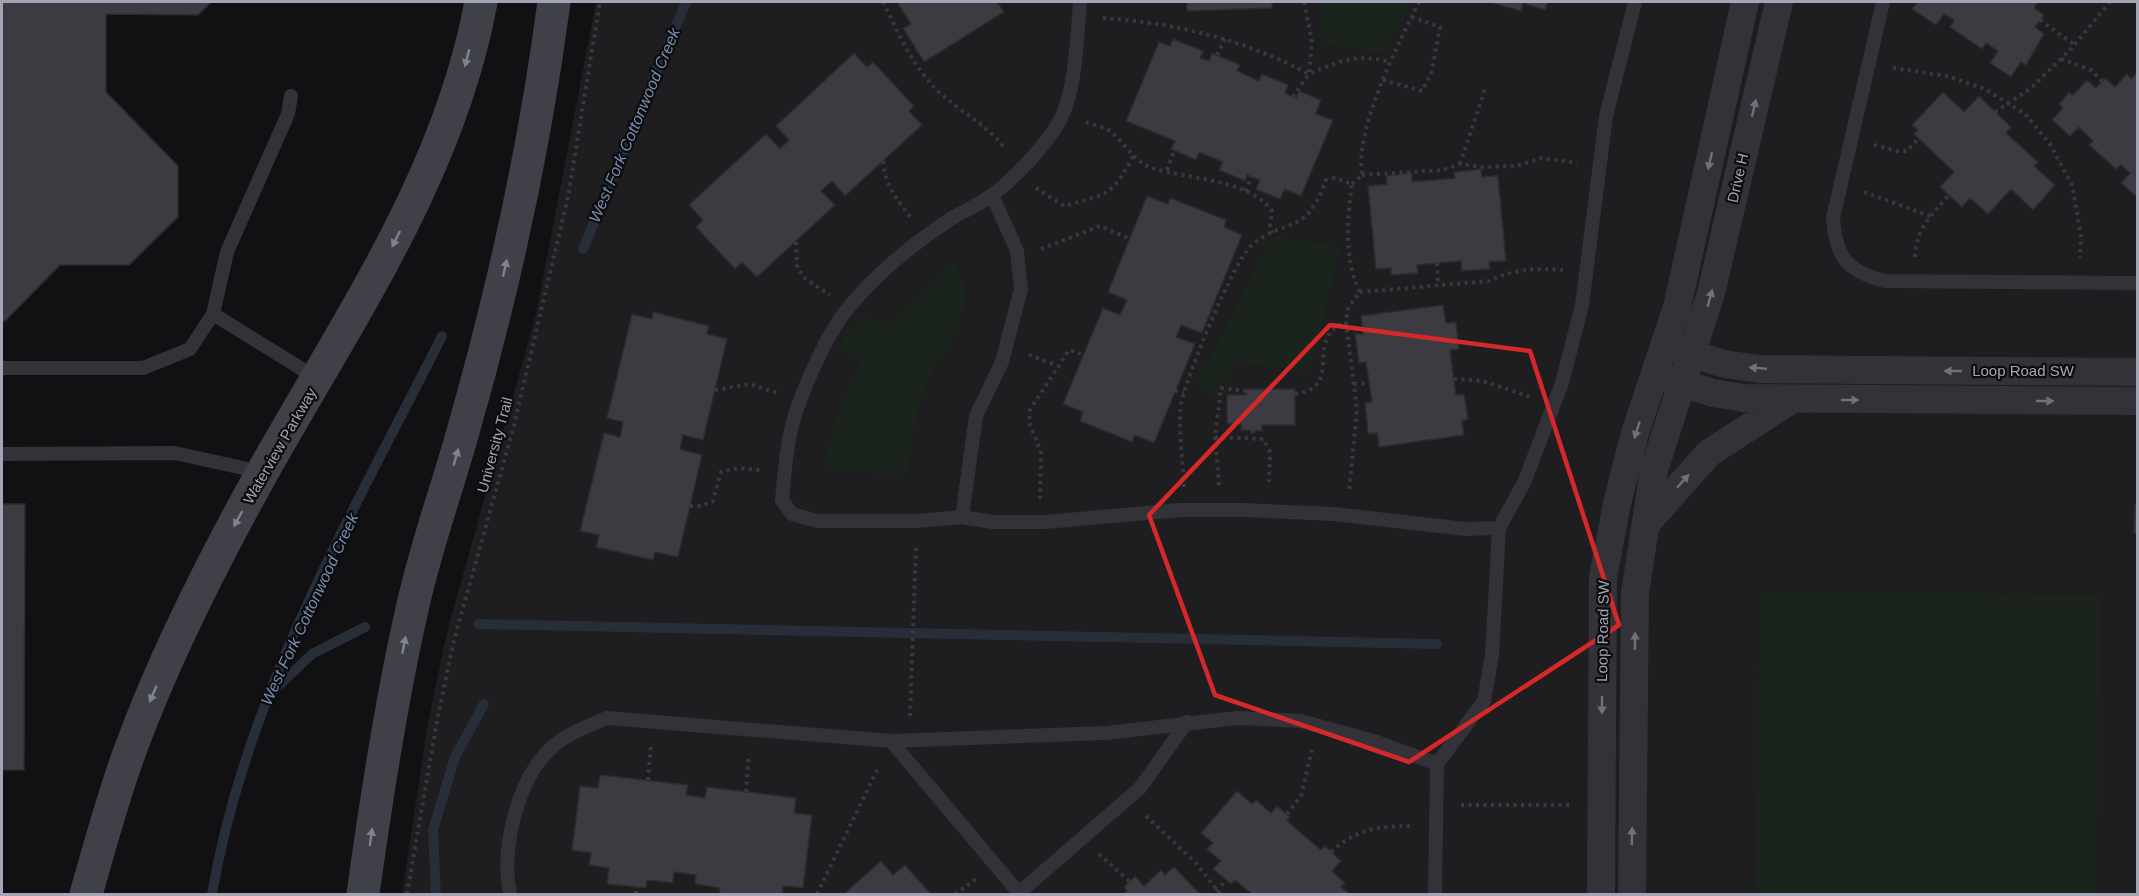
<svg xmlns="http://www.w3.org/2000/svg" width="2139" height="896" viewBox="0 0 2139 896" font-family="Helvetica,sans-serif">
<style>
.built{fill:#1e1d20}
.green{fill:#1b231d}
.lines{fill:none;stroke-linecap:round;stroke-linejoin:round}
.stream{stroke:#272e37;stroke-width:10}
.building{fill:#3b3b41;stroke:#2c2b2f;stroke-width:1.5}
.path{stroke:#38393f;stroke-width:4;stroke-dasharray:3 4.5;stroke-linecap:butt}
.lane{stroke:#323238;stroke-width:14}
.street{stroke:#323238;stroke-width:28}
.secondary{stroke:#404148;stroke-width:33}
.oneway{fill:#80828f}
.oneway2{fill:#70717d}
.marked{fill:none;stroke:#d62828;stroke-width:4.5;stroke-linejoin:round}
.labels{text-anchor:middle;stroke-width:4.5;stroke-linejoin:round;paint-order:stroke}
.street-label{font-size:15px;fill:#a2a5b5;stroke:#0c0c0e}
.water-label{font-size:16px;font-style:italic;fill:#758eb3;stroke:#0c0c0e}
</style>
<rect width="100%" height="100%" fill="#111113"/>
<path class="built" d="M596,2H2137V894H402L428,722L447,632L536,314Z"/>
<path class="green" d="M1320,2H1411L1407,14L1381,54L1321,42Z
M1274,235L1341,247L1310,372L1237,362L1215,398L1196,383Z
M953,260C986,308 943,344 925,390C915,417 911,446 907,475L822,472L838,412L861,363L837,350L862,312L884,327Z
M1759,591L2100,595L2097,894H1756Z"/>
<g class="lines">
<path class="stream" d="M583,249L686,2
M479,624L1437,644
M270,694L312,654L365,627
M212,894C246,694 352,515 442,336
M436,894L433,830L455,757L484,704"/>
</g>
<path class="building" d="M2,2H211L198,15L106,14V92L178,166V217L129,265H60L5,321H2Z
M897,2H997L1004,12L924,62L903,28L911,24Z
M1187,2H1272V8L1187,11Z
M1490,2H1548L1545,10L1523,3L1521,11Z
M1918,2H2038L2034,8L2044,15L2035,27L2044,34L2026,65L2021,62L2011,77L1990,63L1998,51L1986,43L1982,49L1950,27L1954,20L1944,14L1936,25L1912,9Z
M1173,39L1203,51L1200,58L1209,61L1212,53L1240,65L1237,71L1259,81L1262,74L1288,85L1285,93L1293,97L1296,98L1299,91L1321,100L1316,114L1333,120L1301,196L1285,189L1280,199L1256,189L1260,180L1247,175L1245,181L1219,170L1223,162L1199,152L1196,160L1171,149L1175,141L1126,121L1159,42L1170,46Z
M854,53L867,67L873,62L914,106L909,111L922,125L845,196L832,181L821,191L835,205L757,277L742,262L735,269L696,227L703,220L689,205L766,134L780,149L789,140L776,126Z
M2138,72V198L2121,183L2130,173L2121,165L2116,169L2089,145L2093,141L2079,127L2070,136L2052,120L2063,108L2059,104L2069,92L2073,95L2087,80L2096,88L2105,78L2115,87L2127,74L2131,79Z
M1943,92L1964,112L1979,96L2011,127L2006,133L2038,162L2034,166L2055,185L2033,210L2011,189L1988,214L1970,198L1962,207L1940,187L1954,172L1914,134L1918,130L1912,125Z
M1481,169L1482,177L1498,176L1506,261L1489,262L1490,269L1462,271L1461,261L1417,265L1418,273L1391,275V268L1376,269L1368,186L1387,184L1386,176L1412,173V182L1455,178L1454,172Z
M1147,196L1168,204L1170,198L1226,220L1224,227L1242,235L1202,333L1181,325L1176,337L1195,344L1154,443L1135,435L1132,442L1080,421L1083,412L1063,404L1103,308L1120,315L1127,300L1108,292Z
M1443,305L1446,323L1456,322L1459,349L1450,350L1456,395L1464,394L1468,419L1462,421L1464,435L1379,447L1377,433L1368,434L1365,403L1372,402L1366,362L1359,363L1355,334H1363L1361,316Z
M653,312L709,326L707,334L727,339L703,440L683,435L680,449L702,455L678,557L655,552L653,560L596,547L599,535L580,531L604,433L620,437L623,422L607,418L632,314L652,319Z
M1246,389H1295V425H1262V431L1241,430V424H1227V395H1246Z
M2,504H25L24,770H2Z
M2135,505H2138V533H2134Z
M600,775L688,785L686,795L705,798L707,787L796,798L794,813L812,815L803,888L783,886L782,894H719L720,888L695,884L696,875L674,872L673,883L647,880L646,888L607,884L609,868L589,865L591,853L572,850L580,786L598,788Z
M1237,791L1252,804L1256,800L1271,813L1277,806L1290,817L1287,821L1321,850L1325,846L1341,861L1332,871L1345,883L1341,887L1350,894H1252L1235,880L1231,884L1213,869L1221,861L1207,849L1213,843L1201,833Z
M881,861L893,875L905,865L931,894H844Z
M1174,867L1200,894H1123L1127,891L1124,887L1135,876L1144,886L1161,870L1165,875Z"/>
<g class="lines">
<path class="path" d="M883,2C897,30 910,61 932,85C953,108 989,125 1005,149
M1103,18C1175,23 1245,40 1309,74C1340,61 1356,53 1390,62
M2040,20L2075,45
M1217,55L1225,39
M2061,59L2091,70L2102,81
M1893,68L1947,76L1985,89L2025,114L2050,144L2072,185L2081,236L2080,258
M1383,80L1422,91L1431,74L1440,27L1412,17
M1293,97L1309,74L1312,42L1304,2
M1995,112L2031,88L2071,49L2110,2
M1086,122C1093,125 1105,127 1111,132C1126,144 1133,161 1152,168C1187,179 1249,179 1272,211L1270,226L1272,233
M1874,145L1898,151H1907L1918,139
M883,161C885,186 897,199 911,218
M1460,164L1485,89
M1167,170L1174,150
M1362,175L1443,170L1460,164L1483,167L1517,166L1542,158L1577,163
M1352,184L1362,175C1355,127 1398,45 1419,2
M1036,188L1064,206C1107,194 1112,197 1133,156
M1245,191L1252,177
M1864,192L1930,216
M796,242L797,266L803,277L830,295
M1041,249L1100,226L1130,239
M1915,257C1916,229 1931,215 1949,195
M1437,263L1438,286
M1360,292L1489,281C1514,269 1536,268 1563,270
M1029,355L1058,366
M1454,379L1483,381L1531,397
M1354,384L1369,383
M715,390L749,384L778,393
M1175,391L1184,393
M1295,394C1346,388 1302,338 1346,322
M1253,430V437
M1215,437L1263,439L1270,452L1269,487
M1219,485L1215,437L1221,388L1246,391
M1184,487C1183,463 1177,421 1182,400C1188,374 1233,262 1251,246C1286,215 1305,239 1326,180L1335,178L1352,184C1347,218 1344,261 1360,292L1348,308L1346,322L1357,410L1349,491
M1040,499L1041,452L1029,422L1030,410L1069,350L1084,355
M690,506H702L713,501L721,472L739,468L760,470
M910,716L916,544
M648,780L651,745
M746,792L749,754
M1461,805H1571
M1287,814L1301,796L1312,750
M1146,816L1196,863L1220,894
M1331,852C1356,829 1378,826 1412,826
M1099,854L1130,882
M1216,891L1226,880
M407,894L436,726L454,640L513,429L568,197L600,2
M636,894V887
M817,894L879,766
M955,894L976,879"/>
<path class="lane" d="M1080,2C1077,36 1076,92 1059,122C1045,146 1015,178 992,195C979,205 963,211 949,220C913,244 877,273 850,306C830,328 808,378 798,406C787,435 785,469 782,500L792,514L817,521H917L962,517L993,522H1045L1180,510H1242L1334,514L1466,529L1499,528L1524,483L1562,383L1582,305L1606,116L1635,2
M1883,2L1833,218C1836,257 1846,271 1885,281L2138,283
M213,314L318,379
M2,368H143L190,349L213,314L227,252L288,114L291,96
M2,454L175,453L261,472
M962,517L976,416L1002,362L1021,289L1017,251L992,195
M891,741L1019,893L1140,788L1187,722
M1437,764L1484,701L1492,655L1499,528
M510,894C501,851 516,785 547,752C563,735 586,727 607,718L891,741L1106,733L1237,718L1282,720L1301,721L1377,742L1437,764L1435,894"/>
<path class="street" d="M1676,349L1724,364L1760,369L2138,372
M1665,378L1713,393L1743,398L2138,401
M1646,524L1709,453L1791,400
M1601,894L1603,577L1618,499L1635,433L1677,307L1745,2
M1632,894L1635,593L1654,470L1711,293L1779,2"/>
<path class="secondary" d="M86,894C100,846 113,796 131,748C166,653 213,561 262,473C347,321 449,176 481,2
M363,894C376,800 390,707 411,614C424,551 447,490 464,428C504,288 535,146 554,2"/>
</g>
<defs><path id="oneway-solid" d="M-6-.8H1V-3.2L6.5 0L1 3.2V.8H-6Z" transform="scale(1.5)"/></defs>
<g class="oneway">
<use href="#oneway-solid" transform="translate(467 58) rotate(105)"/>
<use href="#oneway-solid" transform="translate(396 239) rotate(117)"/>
<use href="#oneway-solid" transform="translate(505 268) rotate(-77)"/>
<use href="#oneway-solid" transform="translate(456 457) rotate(-74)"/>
<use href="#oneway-solid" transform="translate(238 519) rotate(118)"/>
<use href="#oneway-solid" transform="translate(404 645) rotate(-79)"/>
<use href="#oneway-solid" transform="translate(153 694) rotate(113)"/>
<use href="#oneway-solid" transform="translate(371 837) rotate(-82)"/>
</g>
<g class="oneway2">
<use href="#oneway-solid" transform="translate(1754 108) rotate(-77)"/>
<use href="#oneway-solid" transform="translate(1710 161) rotate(103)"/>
<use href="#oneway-solid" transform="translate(1710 298) rotate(-75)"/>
<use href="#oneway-solid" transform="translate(1758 368) rotate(-175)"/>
<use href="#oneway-solid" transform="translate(1953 371) rotate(-180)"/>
<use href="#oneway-solid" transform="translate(1850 400)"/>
<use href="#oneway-solid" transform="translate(2045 401)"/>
<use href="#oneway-solid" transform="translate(1637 430) rotate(108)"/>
<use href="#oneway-solid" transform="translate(1683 481) rotate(-48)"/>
<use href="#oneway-solid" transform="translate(1635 641) rotate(-89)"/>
<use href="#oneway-solid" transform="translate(1602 705) rotate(90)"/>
<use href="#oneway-solid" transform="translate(1632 836) rotate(-89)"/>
</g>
<path class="marked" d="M1330,325L1530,351L1619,625L1409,762L1215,695L1149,515Z"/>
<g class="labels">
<g class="street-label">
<text transform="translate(1738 178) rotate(-77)" y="5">Drive H</text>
<text x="2023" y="376">Loop Road SW</text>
<text transform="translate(495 445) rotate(-75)" y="5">University Trail</text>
<text transform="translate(280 446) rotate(-60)" y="5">Waterview Parkway</text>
<text transform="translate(1603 631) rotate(-89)" y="5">Loop Road SW</text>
</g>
<g class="water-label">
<text transform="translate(634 125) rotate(-67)" y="6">West Fork Cottonwood Creek</text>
<text transform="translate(309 609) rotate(-65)" y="6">West Fork Cottonwood Creek</text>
</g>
</g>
<rect width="2139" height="896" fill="none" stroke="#a2a5b5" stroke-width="6"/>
</svg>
